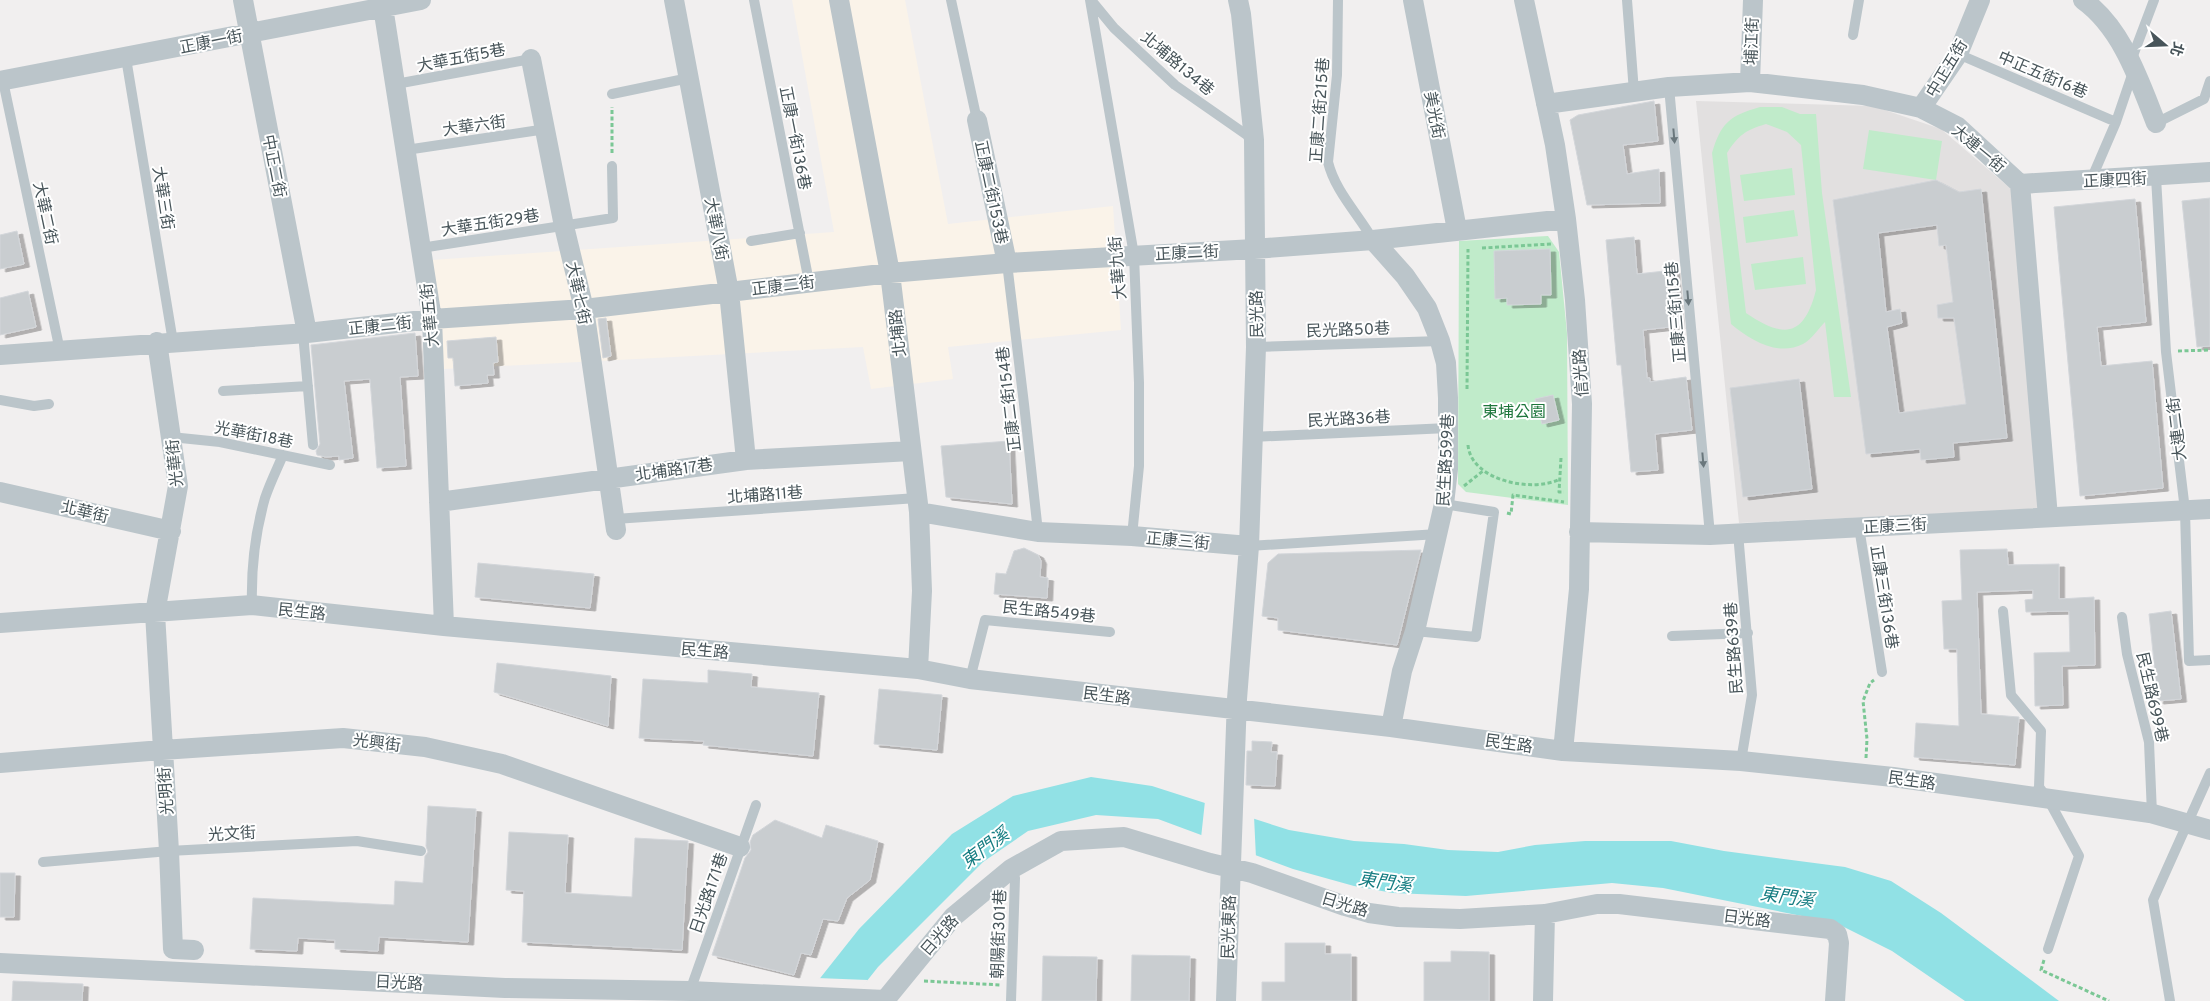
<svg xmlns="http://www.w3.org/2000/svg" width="2210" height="1001" viewBox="0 0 2210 1001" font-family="Overpass,'Noto Sans TC',sans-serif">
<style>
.commercial{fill:#faf3e9}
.education{fill:#e2e0e0}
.green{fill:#c0ebca;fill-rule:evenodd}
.water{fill:#91e1e5}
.pier{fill:#f1efef}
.building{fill:#c9cdd0;stroke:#d3d6da;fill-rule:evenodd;filter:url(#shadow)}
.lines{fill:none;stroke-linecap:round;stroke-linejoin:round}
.path{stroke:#7bc795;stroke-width:3;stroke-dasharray:4 2.5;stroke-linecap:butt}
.service{stroke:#bbc5ca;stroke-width:10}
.minor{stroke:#bbc5ca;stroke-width:20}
.oneway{fill:#6a777c}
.labels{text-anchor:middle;stroke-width:4;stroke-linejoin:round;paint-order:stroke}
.street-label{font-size:16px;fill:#48555a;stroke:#fff}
.park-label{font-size:16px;fill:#1e763c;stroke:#fff}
.water-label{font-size:18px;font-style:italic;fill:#167d82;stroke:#fff}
</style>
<defs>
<filter id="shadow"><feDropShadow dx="5.5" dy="3" stdDeviation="0" flood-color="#0004"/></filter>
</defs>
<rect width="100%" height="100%" fill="#f1efef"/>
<path class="commercial" d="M792,0H905L948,224L1113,206L1121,330L948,347L953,379L871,389L863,347L444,369L432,260L834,232Z"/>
<path class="education" d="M1696,101L1873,106L1941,129L2011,189L2043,513H1952L1739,523Z"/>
<path class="green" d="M1760,107H1782L1800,114H1816L1822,193L1851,397H1834L1825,322C1818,329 1812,339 1803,344C1778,357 1750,340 1731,324L1712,153C1721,123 1729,116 1760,107ZM1766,124L1787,132L1801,145L1816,290C1804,337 1784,339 1746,313L1727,153C1738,136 1745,130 1766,124Z
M1869,130L1942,141L1936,180L1863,169Z
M1792,168L1795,195L1744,201L1740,175Z
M1794,210L1798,236L1746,243L1743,217Z
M1548,236L1559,252L1567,333L1568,505L1466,492L1458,484L1459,241Z
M1803,257L1806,284L1755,290L1751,264Z"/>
<path class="water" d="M1091,777L1152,786L1289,830L1354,841L1404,844L1448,850L1498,852L1535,845L1585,841H1671L1724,851L1845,867L1891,881L1941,913L2059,1001H1965L1892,951L1840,925L1812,918L1663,888L1612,883L1466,896L1393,893L1354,886L1293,869L1158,819L1096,815L1028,831L983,862L878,967L851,1001H802L859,929L952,834L1013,796Z"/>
<path class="pier" d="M1205,801L1254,816L1256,858L1201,838Z
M817,978L868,980L853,1001L800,999Z"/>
<path class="building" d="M1654,101L1658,141L1623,145L1627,174L1659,169L1660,203L1587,205L1570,120L1578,115Z
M1936,180L1959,192L1981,189L2007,438L1953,443L1954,457L1921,460L1920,449L1866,454L1833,200ZM1937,225L1939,246L1946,245L1953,302L1937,305L1938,318H1954L1966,404L1899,413L1887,327L1902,323L1900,309L1886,312L1878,233Z
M2210,198V346L2197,347L2182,201Z
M2135,199L2146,322L2097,327L2101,366L2152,361L2163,488L2080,496L2054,207Z
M17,231L24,264L0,269V235Z
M1634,237L1637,274L1674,270L1679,326L1643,330L1647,378H1650V382L1686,377L1692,430L1655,434L1658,470L1631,472L1621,365H1617L1606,240Z
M1550,249L1551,295H1541V304L1507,305V298L1495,299L1494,251Z
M28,291L36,327L0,335V298Z
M606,318L611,356L603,358L598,319Z
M415,333L418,376L400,377L406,466L377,468L370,379L344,381L353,458L339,460V456L326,457L317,455L316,451L320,444L311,345Z
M496,337L498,362L493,363L494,375H487L488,383L455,386L453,358H448L447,341Z
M1799,379L1812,489L1743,497L1730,388Z
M1553,395L1559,420L1542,424L1535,399Z
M1009,441L1012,504L946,497L941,446Z
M1024,548L1038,555L1041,561L1040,577L1048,578L1047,598L994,594L996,573L1006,574L1014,551Z
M2007,549L2008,565L2059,564V599L2094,597L2095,665L2062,666L2063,705L2035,706L2034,653L2070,652L2069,611L2026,612L2025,600L2033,599V590L1977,592L1981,714L2019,717L2015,765L1914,757L1916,723L1959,726L1957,649H1944L1942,601L1962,600L1960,550Z
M1421,550L1397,645L1278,630V618L1262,616L1268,563L1278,554Z
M478,563L594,574L590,608L475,597Z
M2171,611L2181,699L2158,701L2149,614Z
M497,663L611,676L608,726L494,692Z
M708,670L752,674L751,687L819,693L813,756L703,745L704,741L639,738L643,679L708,683Z
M879,689L942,695L937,750L874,744Z
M1252,741L1272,742L1271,752H1277L1275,786L1246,785L1247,751H1252Z
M428,806L476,809L468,942L379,937L378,951L335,949V940L298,938L297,951L250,949L253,898L394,905L395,881L423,883L425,856L428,852L426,846Z
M775,820L822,838L826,825L878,841L870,880L847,898L838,921L823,919L811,955L801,953L794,975L712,955L745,858L751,850L750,842L753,835Z
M509,832L568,835L565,893L632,897L635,838L688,841L682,950L522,942L524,891L506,890Z
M0,873H15L14,917H0Z
M1285,943H1325V954H1351V1001H1262V982H1285Z
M1451,951L1489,952V1001H1424V962H1451Z
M1132,955L1190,956L1189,1001H1131Z
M1043,956L1097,957L1096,1001H1042Z
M13,981L83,984L82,1001H12Z"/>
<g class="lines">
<path class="path" d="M612,153V107
M1482,248L1551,244
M2178,351L2210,350
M1467,389L1468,249
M1468,445C1471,481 1533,493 1560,479
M1561,458L1559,492H1564
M1464,486L1483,471
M1507,513L1511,514L1513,495L1564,502
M1866,758L1867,739L1863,701L1870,683L1874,680
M2044,960L2041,970L2109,1001
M924,981L1001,985"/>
<path class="service" d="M754,0L809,282
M951,0L977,120
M1090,0L1134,255L1139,383V466L1132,536
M1091,0L1114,28L1175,85L1254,140
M1338,0L1337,75L1328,162C1335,191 1358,214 1373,240
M1627,0L1634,92
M1853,35L1859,0
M1958,54L2116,122
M126,58L173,342
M2131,61L2154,0
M3,81L60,351
M396,84L531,59
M1669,87L1710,535
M612,94L689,78
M2156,123L2204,99L2210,81
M406,150L546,129
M2156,177L2166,352L2185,510L2189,661L2210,660
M2091,180L2116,122L2133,72
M751,241L800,233
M421,248L613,218L612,166
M1007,263L1024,404L1038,532
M303,333L313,445
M1256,347L1440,341
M223,391L308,386
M0,400L34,406L49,404
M171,437L220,442L330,465
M1252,437L1448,428
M615,519L917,498
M1859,527L1882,672
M1738,533L1752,695L1741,761
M1249,546L1438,534
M252,605C251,569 255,533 265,498C270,483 277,469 283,455
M2003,611L2011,695L2041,731L2039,787L2048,799L2079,856L2048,949
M2122,617L2127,654L2149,742L2152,814
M1415,631L1476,637L1494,512L1444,504
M1672,636L1748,633
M970,679L985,620L1110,632
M43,862L169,851L357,841L421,851
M1011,869L1015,878L1011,1001
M690,991L756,805
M2170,1001L2153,900L2210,773"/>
<path class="minor" d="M243,0L307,333
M674,0L729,292L746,460
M839,0L890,273L919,512L922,591L918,669
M1413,0L1457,230
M1524,0L1555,145L1566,219L1575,300L1582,404L1579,589L1563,751
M2083,0C2122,28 2139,80 2156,123
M383,7L432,319L444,626
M531,59L564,226L584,309L616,530
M0,81L421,0
M1750,82L1753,0
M1546,104L1669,87L1750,82L1863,95L1921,108L1958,127L2020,184L2048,517
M1921,108L1958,54L1980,0
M977,120L1007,263
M2020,184L2210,172
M1373,240L1405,276L1427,308L1440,341L1446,363L1448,398V469L1444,504L1415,631L1402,671L1391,727
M157,342L178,486L155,613L169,851L173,949L194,950
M0,355L307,333L432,319L584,309L890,273L1007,263L1254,249L1373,240L1566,219
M0,492L171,531
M439,502L746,460L911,451
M919,512L1038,532L1132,536L1249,546
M1579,532L1710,535L2210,509
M0,623L252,605L444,626L918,669L970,679L1391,727L1563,751L1741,761L1893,777L2150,813L2210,830
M0,763L162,750L343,738L425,747L502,764L740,847
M0,963L505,988L690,991L885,1000L953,917L1011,869L1061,841L1124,837L1210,863L1252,873L1345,906L1369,913L1398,917L1460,919L1545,914L1597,904H1619L1830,929L1837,934L1839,943L1835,1001
M1226,1001L1237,699L1249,546L1256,347L1254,140L1241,14L1238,0
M1543,1001L1545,914"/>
</g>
<defs><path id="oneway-solid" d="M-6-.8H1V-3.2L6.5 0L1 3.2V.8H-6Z" transform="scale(1.25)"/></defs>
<g class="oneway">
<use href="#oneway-solid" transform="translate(1674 136) rotate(85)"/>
<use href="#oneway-solid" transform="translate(1688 298) rotate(85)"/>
<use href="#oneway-solid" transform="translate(1703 460) rotate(85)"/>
</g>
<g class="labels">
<g class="street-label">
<text transform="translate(211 41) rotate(-11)" y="6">正康一街</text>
<text transform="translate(1751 41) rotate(-88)" y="6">埔江街</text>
<text transform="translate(461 57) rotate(-11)" y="6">大華五街5巷</text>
<text transform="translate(1178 63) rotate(40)" y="6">北埔路134巷</text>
<text transform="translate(1946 68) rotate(-59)" y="6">中正五街</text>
<text transform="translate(2043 74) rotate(23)" y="6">中正五街16巷</text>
<text transform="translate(1319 110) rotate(-86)" y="6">正康二街215巷</text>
<text transform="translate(1435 115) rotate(79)" y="6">美光街</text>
<text transform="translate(474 125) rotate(-8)" y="6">大華六街</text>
<text transform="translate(796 138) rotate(79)" y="6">正康一街136巷</text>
<text transform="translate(1979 148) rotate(40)" y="6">大連一街</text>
<text transform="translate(275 166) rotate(79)" y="6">中正二街</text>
<text transform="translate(2115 179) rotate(-3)" y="6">正康四街</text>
<text transform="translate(992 192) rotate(78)" y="6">正康二街153巷</text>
<text transform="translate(164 198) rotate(81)" y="6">大華三街</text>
<text transform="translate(46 213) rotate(78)" y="6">大華二街</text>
<text transform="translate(490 222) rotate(-9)" y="6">大華五街29巷</text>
<text transform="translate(717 229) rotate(79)" y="6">大華八街</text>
<text transform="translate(1187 252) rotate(-3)" y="6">正康二街</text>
<text transform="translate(1117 268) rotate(-95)" y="6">大華九街</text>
<text transform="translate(783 285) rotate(-7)" y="6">正康二街</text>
<text transform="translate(579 293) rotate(78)" y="6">大華七街</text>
<text transform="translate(1675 312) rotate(-95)" y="6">正康三街115巷</text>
<text transform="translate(1256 314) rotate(-91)" y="6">民光路</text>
<text transform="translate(429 315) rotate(-96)" y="6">大華五街</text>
<text transform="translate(380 325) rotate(-6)" y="6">正康二街</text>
<text transform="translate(1348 329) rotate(-2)" y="6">民光路50巷</text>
<text transform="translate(897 333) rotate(-96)" y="6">北埔路</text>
<text transform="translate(1580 373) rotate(-94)" y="6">信光路</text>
<text transform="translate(1008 399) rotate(-97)" y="6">正康二街154巷</text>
<text transform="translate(1349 418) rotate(-3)" y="6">民光路36巷</text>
<text transform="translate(2176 429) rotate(-97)" y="6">大連二街</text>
<text transform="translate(254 434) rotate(11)" y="6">光華街18巷</text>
<text transform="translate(1445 460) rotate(-87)" y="6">民生路599巷</text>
<text transform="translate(174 463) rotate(-96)" y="6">光華街</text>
<text transform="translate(674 469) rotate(-8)" y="6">北埔路17巷</text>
<text transform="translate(765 494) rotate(-4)" y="6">北埔路11巷</text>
<text transform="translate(85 511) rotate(13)" y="6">北華街</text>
<text transform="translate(1895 525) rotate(-3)" y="6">正康三街</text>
<text transform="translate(1178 540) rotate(5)" y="6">正康三街</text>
<text transform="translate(1885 597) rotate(81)" y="6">正康三街136巷</text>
<text transform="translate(302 611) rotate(6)" y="6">民生路</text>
<text transform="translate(1049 611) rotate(6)" y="6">民生路549巷</text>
<text transform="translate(1733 648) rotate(-94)" y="6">民生路639巷</text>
<text transform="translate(705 650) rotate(5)" y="6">民生路</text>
<text transform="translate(1107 695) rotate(7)" y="6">民生路</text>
<text transform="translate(2153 697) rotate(77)" y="6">民生路699巷</text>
<text transform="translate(377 742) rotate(7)" y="6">光興街</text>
<text transform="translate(1509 743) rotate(8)" y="6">民生路</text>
<text transform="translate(1912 780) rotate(8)" y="6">民生路</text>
<text transform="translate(165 791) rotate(-94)" y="6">光明街</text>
<text transform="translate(232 833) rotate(-3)" y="6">光文街</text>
<text transform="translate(708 893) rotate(-71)" y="6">日光路171巷</text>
<text transform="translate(1345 904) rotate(17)" y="6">日光路</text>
<text transform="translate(1747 918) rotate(7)" y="6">日光路</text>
<text transform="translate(1228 927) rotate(-88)" y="6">民光東路</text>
<text transform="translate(998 934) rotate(-88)" y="6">朝陽街301巷</text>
<text transform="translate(939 935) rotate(-49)" y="6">日光路</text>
<text transform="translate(399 982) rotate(3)" y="6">日光路</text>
</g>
<g class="park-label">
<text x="1514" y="417">東埔公園</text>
</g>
<g class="water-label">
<text transform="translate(985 848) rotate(-37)" y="6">東門溪</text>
<text transform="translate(1385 882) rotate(8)" y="6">東門溪</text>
<text transform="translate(1787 897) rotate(8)" y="6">東門溪</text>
</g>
</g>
<g transform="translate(2165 45) rotate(109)" stroke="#ffffff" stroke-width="4" paint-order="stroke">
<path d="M0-4L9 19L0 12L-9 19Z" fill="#48555a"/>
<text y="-8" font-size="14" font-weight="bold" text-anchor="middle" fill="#48555a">北</text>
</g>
</svg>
